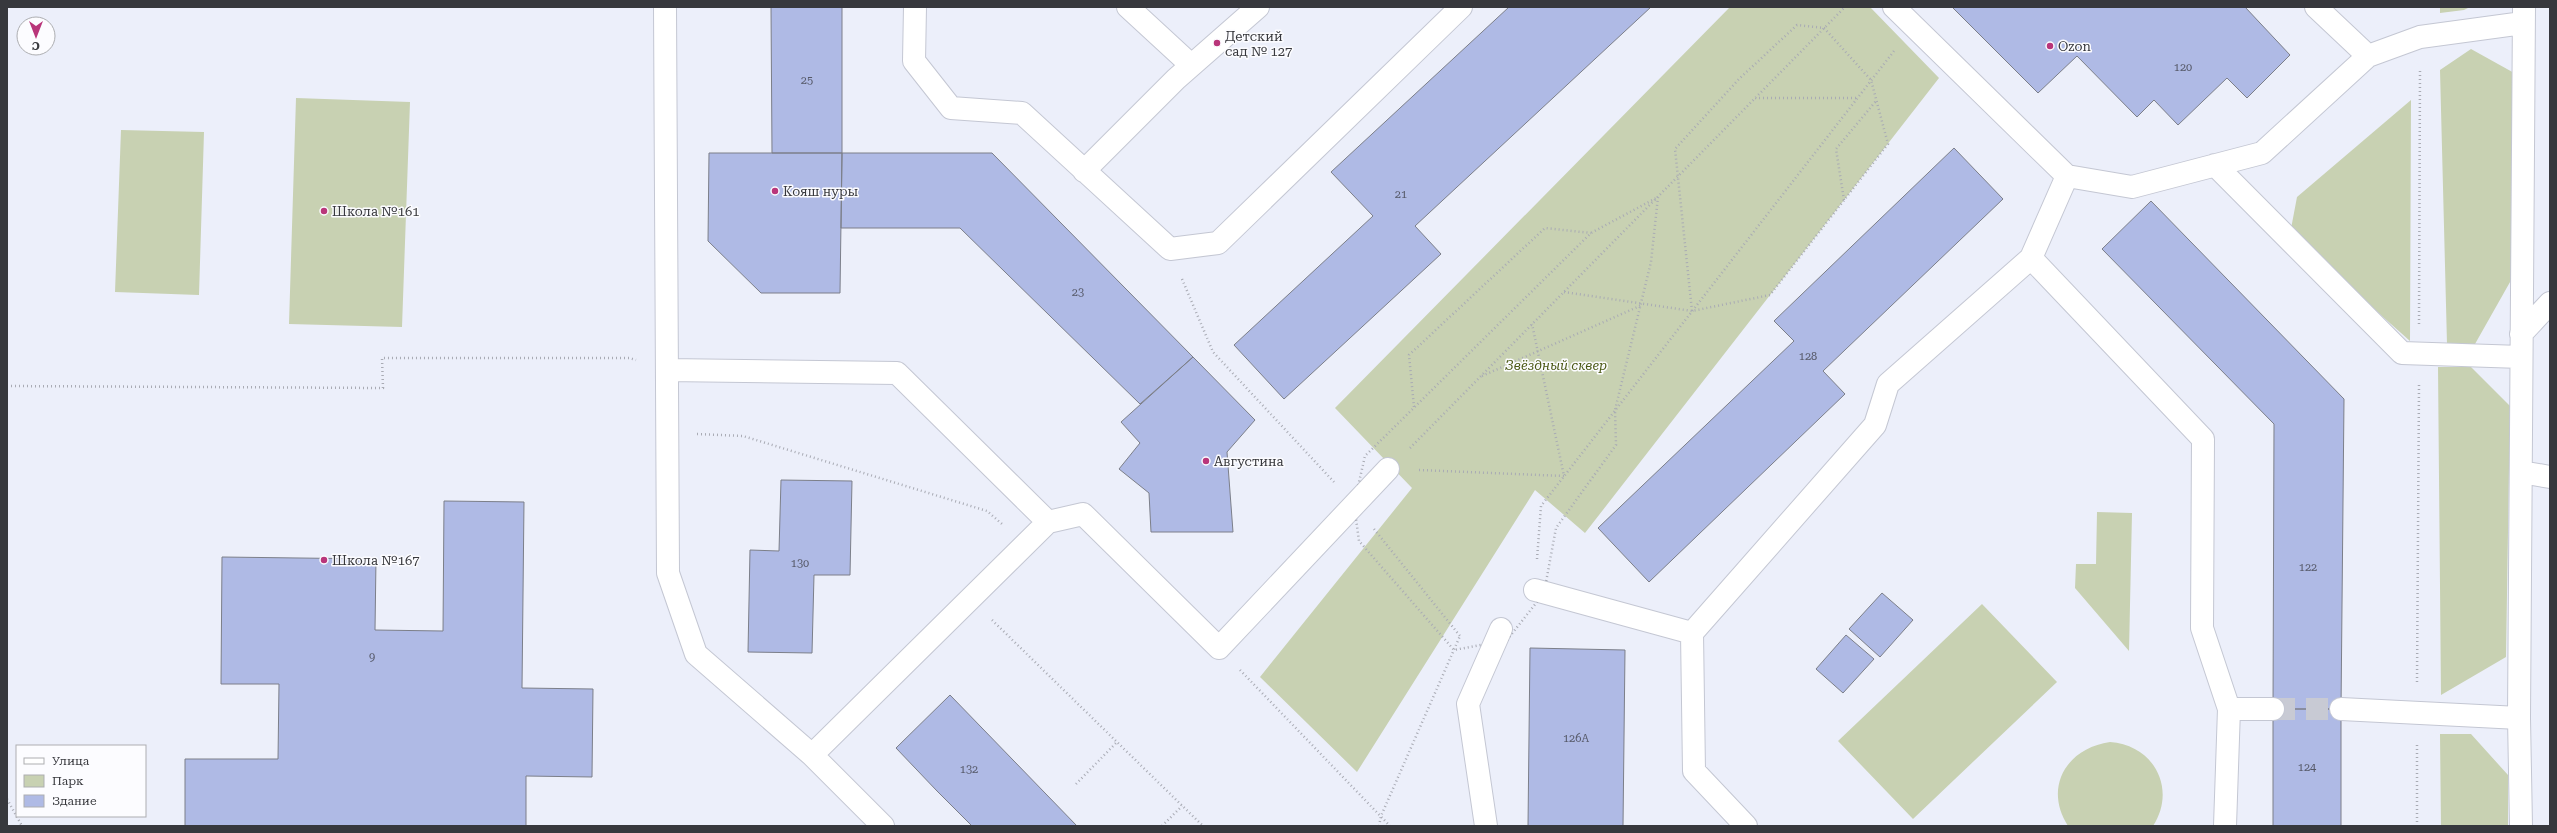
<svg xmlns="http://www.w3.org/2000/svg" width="2557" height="833" viewBox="0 0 2557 833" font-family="'Roboto Serif',serif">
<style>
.green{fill:#c8d1b2}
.building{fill:#afbae5;stroke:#7c7f89}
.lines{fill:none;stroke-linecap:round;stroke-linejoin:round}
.minor-tunnel{stroke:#c8cad4;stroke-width:22;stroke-dasharray:22 11;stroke-linecap:butt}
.minor-casing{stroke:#c4c7d3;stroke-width:24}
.path{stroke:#a9abb4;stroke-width:2.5;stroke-dasharray:1 3;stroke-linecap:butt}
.minor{stroke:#fff;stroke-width:22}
.poi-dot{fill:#b9357a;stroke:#fcfcff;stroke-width:1.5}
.labels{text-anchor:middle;stroke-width:3;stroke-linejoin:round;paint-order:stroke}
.number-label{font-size:11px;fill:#555867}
.poi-label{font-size:13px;fill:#37383d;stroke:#fcfcff;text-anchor:start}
.park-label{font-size:13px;font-style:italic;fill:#4a5814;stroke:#fcfcff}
</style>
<rect width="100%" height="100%" fill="#eceffa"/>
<path class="green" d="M1730,7H1870L1939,78L1585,533L1535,490L1357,772L1260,677L1412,488L1335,408Z
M2440,7H2470L2464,10L2440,13Z
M2471,49L2516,74L2514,275L2475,344H2447L2440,70Z
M296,98L410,102L402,327L289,324Z
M2411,100L2410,341L2290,234L2297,197Z
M121,130L204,132L199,295L115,292Z
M2438,367H2471L2510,406L2506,657L2441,695Z
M2097,512L2132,513L2129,651L2075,588L2076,564H2096Z
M1982,604L2057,682L1913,819L1838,741Z
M2440,734H2471L2508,775V826H2441Z
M2110,742C2154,745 2177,789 2153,826H2068C2043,787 2067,748 2110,742Z"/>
<path class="building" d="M771,7H842V153H772Z
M1509,7H1651L1415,226L1441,254L1284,399L1234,345L1373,216L1331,172Z
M1952,7H2245L2290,55L2247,98L2227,78L2178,125L2154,100L2137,117L2077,56L2038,93Z
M1954,148L2003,199L1823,371L1845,394L1649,582L1598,528L1794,341L1774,321Z
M709,153H842L840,293H761L708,241Z
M842,153H992L1193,357L1140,404L960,228H841Z
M2151,201L2344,399L2341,709H2273L2274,424L2102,249Z
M1193,357L1255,420L1227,452L1233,532H1151L1149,493L1119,469L1140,443L1121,422Z
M781,480L852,481L850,575H814L812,653L748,652L750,550L779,551Z
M444,501L524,502L522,688L593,689L592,777L526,776V826H185V759H278L279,684H221L222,557L376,559L375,630L443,631Z
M1882,593L1913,620L1880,657L1849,629Z
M1846,635L1874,659L1843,693L1816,669Z
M1530,648L1625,650L1623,826H1528Z
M950,695L1077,826H972L937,791L896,748Z
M2273,709H2341V826H2273Z"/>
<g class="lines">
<path class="minor-tunnel" d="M2273,709H2341"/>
<g class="minor-casing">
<path id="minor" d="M665,7L668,573L696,654L812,755L883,826
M915,7L914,61L951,108L1022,113L1170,249L1218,243L1461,7
M1128,7L1191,65
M1894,7L2067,176
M2316,7L2368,56L2420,37L2523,23
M2215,165L2402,353L2521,357
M1084,171L1176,79L1258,7
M2031,258L2067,176L2132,187L2262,153L2368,56
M2521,334L2550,303
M667,370L897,373L1048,522L812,755
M2521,472L2550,477
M1048,522L1083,514L1219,648L1388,469
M1535,590L1692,633
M2229,709H2273
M2341,709L2519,718
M1486,826L1468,704L1501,629
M1746,826L1694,771L1692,633L1875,425L1888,384L2031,258L2203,439L2202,628L2229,709L2225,826
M2521,826L2519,718L2524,7"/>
</g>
<path class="path" d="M1755,98H1857
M1658,197L1651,262L1615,410L1616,445L1556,528L1544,593L1507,640L1454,650L1359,541L1354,504L1365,456L1591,233Z
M1844,200L1836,149L1876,101
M1182,279L1213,352L1334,482
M1564,292L1692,311L1770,295L1888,144L1871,80L1824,28L1797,25L1739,79L1675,149L1692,311
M2419,324L2420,71
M1482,376L1642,305
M7,386L383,388L382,358H629L636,360
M1414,407L1409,355L1545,228L1591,233
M697,434L743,436L987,511L1002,524
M1410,448L1845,7
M1419,470L1564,476L1532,324
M1374,529L1460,636
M1537,559L1541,506L1894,51
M992,620L1203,826
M1240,670L1390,826
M2417,682L2419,385
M1076,784L1117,742
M7,799L22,826
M1162,826L1182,806
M1379,826L1381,816L1460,636
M2417,826V745"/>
<use href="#minor" class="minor"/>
</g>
<g class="poi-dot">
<circle cx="1217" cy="43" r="4"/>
<circle cx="2050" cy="46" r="4"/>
<circle cx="775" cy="191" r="4"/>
<circle cx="324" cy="211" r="4"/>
<circle cx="1206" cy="461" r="4"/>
<circle cx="324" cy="560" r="4"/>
</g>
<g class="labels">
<g class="number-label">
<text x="2183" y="71">120</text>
<text x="807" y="84">25</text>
<text x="1401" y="198">21</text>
<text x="1078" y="296">23</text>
<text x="1808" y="360">128</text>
<text x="800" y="567">130</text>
<text x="2308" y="571">122</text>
<text x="372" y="661">9</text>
<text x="1576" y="742">126А</text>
<text x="2307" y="771">124</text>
<text x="969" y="773">132</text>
</g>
<g class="poi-label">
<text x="1225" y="41">Детский<tspan x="1225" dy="15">сад № 127</tspan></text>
<text x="2058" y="51">Ozon</text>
<text x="783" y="196">Кояш нуры</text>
<text x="332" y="216">Школа №161</text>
<text x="1214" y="466">Августина</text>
<text x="332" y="565">Школа №167</text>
</g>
<g class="park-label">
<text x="1556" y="370">Звёздный сквер</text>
</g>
</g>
<rect width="2557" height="833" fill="none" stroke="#37383d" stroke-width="16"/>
<rect x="16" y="745" width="130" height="72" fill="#fcfcff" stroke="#adaeb1"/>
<rect x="24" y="758" width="20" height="6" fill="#ffffff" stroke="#adaeb1"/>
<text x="52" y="765" font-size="12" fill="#37383d">Улица</text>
<rect x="24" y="775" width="20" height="12" fill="#c8d1b2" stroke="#adaeb1"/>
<text x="52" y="785" font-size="12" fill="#37383d">Парк</text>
<rect x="24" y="795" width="20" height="12" fill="#afbae5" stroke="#adaeb1"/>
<text x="52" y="805" font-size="12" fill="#37383d">Здание</text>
<g transform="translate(36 36) rotate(180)"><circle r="19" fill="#fcfcff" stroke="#adaeb1"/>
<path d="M0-3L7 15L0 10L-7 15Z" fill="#b9357a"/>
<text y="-6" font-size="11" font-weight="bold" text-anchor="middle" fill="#37383d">С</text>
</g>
</svg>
